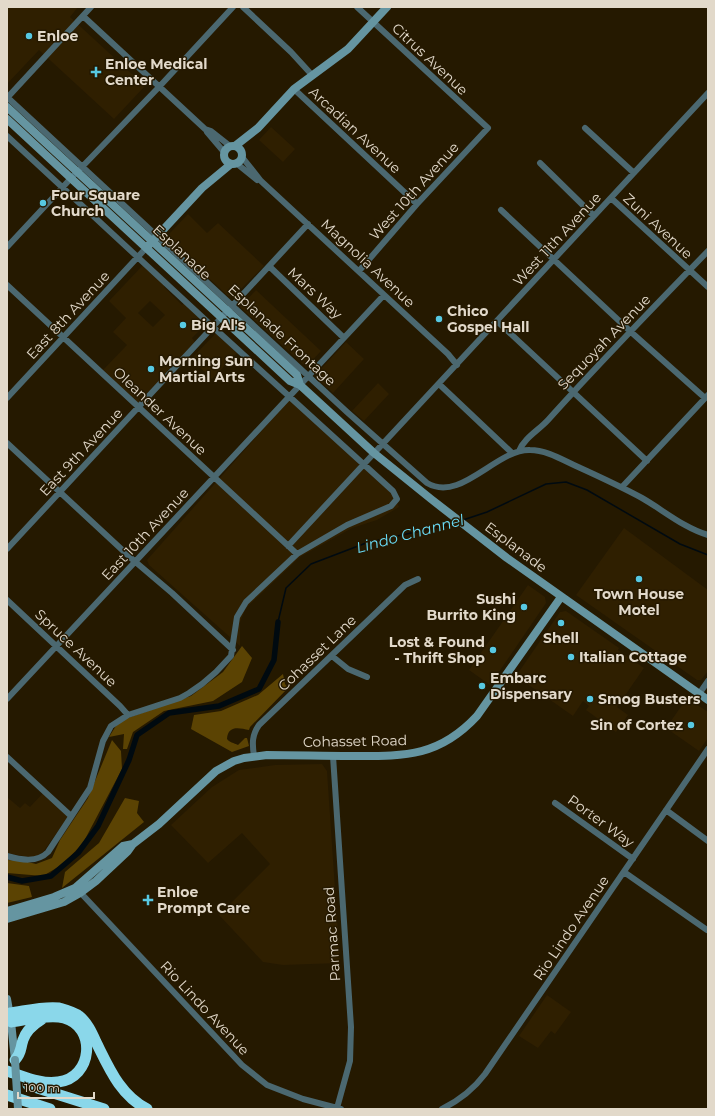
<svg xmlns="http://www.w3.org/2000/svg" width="715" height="1116" viewBox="0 0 715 1116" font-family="Montserrat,sans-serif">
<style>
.built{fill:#2f1f00;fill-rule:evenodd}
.forest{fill:#5b4303}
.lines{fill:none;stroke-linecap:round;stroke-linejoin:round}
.stream{stroke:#000a10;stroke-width:1.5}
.canal{stroke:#000a10;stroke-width:5.5}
.street{stroke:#4b6870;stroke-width:6}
.secondary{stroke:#6595a1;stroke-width:8}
.highway{stroke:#8ad7ea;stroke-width:11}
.secondary-bridge{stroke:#6595a1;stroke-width:8}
.poi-dot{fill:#57c9e2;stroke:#251900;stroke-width:1.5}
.labels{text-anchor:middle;stroke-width:3;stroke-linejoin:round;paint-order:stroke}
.poi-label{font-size:14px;font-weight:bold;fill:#e2d9ca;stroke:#251900;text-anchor:start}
.street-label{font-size:14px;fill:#e2d9ca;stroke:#251900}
.water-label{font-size:15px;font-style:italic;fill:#6addf8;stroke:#251900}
</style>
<rect width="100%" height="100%" fill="#251900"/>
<path class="built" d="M7,7H78L70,17L145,86L114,119L39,50L7,84Z
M271,127L295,149L283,162L259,140Z
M188,214L207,233L218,223L264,266L234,296H228L169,241L170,233Z
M143,265L165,285L164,287L182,305L184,303L206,324L192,338L195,342L138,403L103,370L127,345L113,332L126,318L109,301ZM150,301L165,315L153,327L138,313Z
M256,290L321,351L306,367L240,307Z
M216,333L237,353L212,379L191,359Z
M346,342L364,359L333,393L318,379V372Z
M378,383L389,394L364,421L352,411Z
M289,400L387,488L394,497L399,507L377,520L352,528L300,557L246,608L240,622V646L149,565L147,560Z
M624,528L708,590V671L701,680H697L576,595Z
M528,585L545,597L546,603L490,685L469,670Z
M566,611L619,648L618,650L644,668L617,707L628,715L616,732L586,710L589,706L583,701L573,716L516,676L560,612Z
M687,698L708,712V738L699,751L666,728Z
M322,764L327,771L340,963L283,965L263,962L219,915L270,864L242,833L208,863L171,825L212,787L239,770L275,765Z
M43,793L68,817L43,852L34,858L7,853V797L20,808L25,803L30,807Z
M547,995L571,1012L555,1034L551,1031L538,1048L519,1036Z"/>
<path class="forest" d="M242,646L252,658L242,682L213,701L164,711L133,732L127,749H123L124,734L109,737L119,721L191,696L223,672Z
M283,674L285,684L288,688L250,727L249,730C239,728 228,725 227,739C229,742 234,743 238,745L245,738H247L249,746L232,752L191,729L194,715L221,711L258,695Z
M112,740L121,751L122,769L83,843L63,864L43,876L7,873V860L24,861L36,864L52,858L60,840L88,798Z
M125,798L139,801L137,813L144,822L62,888L65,872L99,843Z
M7,883L29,886L32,897L7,903Z"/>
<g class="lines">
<path class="stream" d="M463,520L487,512L546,484L566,482L587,490L680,544L708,555
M278,622L286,588L311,564L366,543L456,523"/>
<path class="canal" d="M7,877L22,881L51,876L78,853L98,826L129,760L137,735L169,713L219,706L259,689L274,660L278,622"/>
<path class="street" d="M243,7L291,52L312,75
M357,7L488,128L417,204L359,271
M83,16L205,129L211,131L230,146
M294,89L417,204
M7,97L347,412L427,483C461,503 496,449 530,450C546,450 561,459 576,466C598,476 620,486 642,498C663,510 684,528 708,535
M7,98L91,7
M585,128L634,173
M207,132L224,152
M7,136L213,327L393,491L397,499L391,506L347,525L297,554L246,602L237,617L231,656L216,672L202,684L189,693L180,698L128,715L111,726L103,741L90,788L48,852C37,863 21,860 7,856
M242,157L261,181L448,354L457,365
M236,163L257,180
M540,163L594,216
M80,169L159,87L233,7
M611,198L708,287
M501,210L631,332L705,398
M7,247L74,175
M269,266L344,338
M7,285L297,554
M497,321L647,461
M439,384L512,453
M7,398L147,247
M7,443L132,559L172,593L233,650
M519,451C524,438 539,430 548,420C600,362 654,307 708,251
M622,487L708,395
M288,546L708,93
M7,549L308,224
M7,600L120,706L128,715
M332,656L348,669L367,677
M699,694L708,681
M7,699L384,295
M254,756C252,743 252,735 259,725L405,585L418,579
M333,756L351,1027L350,1061L337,1108
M7,757L71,816
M555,803L633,859
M666,810L708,841
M624,872L707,930
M78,890L242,1065L267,1085L303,1099L341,1109
M442,1109C460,1100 473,1090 485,1074L708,749"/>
<path class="secondary" d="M7,107L297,375L300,385
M7,119L290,381L300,385L374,453L431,499L507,558L708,700
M224 155a9 9 0 1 1 18 0a9 9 0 1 1-18 0Z
M235,146L258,128L294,89L348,49L387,7
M148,246L202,188L231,164
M7,911L54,897L75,888L123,846L133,844
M7,919L64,902L80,893L96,881L128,851L133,844L159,824L216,771L234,761L244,758L267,755C295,755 323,756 350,756C403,756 438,758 477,716L561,597
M7,999L11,1022L15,1060"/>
<path class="highway" d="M10,1013C25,1011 44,1006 59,1008C66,1010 74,1012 79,1016C87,1022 92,1033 96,1042C109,1068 120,1095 147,1109
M15,1060C22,1052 20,1049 23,1040C26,1030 34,1024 42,1019
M7,1071C23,1076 42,1085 58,1082C93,1078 97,1027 64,1018C49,1014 26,1020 11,1022
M28,1085L104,1109
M7,1095L50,1109"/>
<path class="secondary-bridge" d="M15,1060L18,1109"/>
</g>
<g class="poi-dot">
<circle cx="29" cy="36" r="4"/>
<path d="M94 66h4v4h4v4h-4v4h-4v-4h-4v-4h4z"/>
<circle cx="43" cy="203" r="4"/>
<circle cx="439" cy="319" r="4"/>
<circle cx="183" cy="325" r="4"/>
<circle cx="151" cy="369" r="4"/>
<circle cx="639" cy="579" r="4"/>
<circle cx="524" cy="607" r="4"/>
<circle cx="561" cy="623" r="4"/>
<circle cx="493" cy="650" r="4"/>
<circle cx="571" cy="657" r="4"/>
<circle cx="482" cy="686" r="4"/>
<circle cx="590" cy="699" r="4"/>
<circle cx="691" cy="725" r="4"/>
<path d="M146 894h4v4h4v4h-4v4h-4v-4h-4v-4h4z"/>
</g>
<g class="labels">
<g class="poi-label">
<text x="37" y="41">Enloe</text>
<text x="105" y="69">Enloe Medical<tspan x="105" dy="16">Center</tspan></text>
<text x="51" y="200">Four Square<tspan x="51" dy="16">Church</tspan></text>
<text x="447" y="316">Chico<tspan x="447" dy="16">Gospel Hall</tspan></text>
<text x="191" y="330">Big Al's</text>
<text x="159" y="366">Morning Sun<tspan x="159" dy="16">Martial Arts</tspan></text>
<text x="639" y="599" text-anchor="middle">Town House<tspan x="639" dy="16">Motel</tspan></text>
<text x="516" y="604" text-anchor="end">Sushi<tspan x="516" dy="16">Burrito King</tspan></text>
<text x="561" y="643" text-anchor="middle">Shell</text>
<text x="485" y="647" text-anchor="end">Lost &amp; Found<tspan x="485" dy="16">- Thrift Shop</tspan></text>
<text x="579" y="662">Italian Cottage</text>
<text x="490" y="683">Embarc<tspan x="490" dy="16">Dispensary</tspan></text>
<text x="598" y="704">Smog Busters</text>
<text x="683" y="730" text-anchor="end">Sin of Cortez</text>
<text x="157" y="897">Enloe<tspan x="157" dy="16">Prompt Care</tspan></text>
</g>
<g class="street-label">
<text transform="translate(430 59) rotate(43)" y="5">Citrus Avenue</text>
<text transform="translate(355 130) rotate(43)" y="5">Arcadian Avenue</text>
<text transform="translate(414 191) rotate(-48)" y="5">West 10th Avenue</text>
<text transform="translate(658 226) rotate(43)" y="5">Zuni Avenue</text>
<text transform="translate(557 239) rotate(-47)" y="5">West 11th Avenue</text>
<text transform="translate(182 252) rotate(43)" y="5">Esplanade</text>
<text transform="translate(368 263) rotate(43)" y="5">Magnolia Avenue</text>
<text transform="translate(315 293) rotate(43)" y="5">Mars Way</text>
<text transform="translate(68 315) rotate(-47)" y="5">East 8th Avenue</text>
<text transform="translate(282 335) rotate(43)" y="5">Esplanade Frontage</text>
<text transform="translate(604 342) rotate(-46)" y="5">Sequoyah Avenue</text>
<text transform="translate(160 411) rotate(43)" y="5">Oleander Avenue</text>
<text transform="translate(81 452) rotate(-47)" y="5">East 9th Avenue</text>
<text transform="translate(145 534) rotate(-47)" y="5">East 10th Avenue</text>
<text transform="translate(516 547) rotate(37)" y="5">Esplanade</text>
<text transform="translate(76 648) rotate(43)" y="5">Spruce Avenue</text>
<text transform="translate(317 653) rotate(-44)" y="5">Cohasset Lane</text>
<text transform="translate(355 741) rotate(-1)" y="5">Cohasset Road</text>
<text transform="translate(601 821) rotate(36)" y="5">Porter Way</text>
<text transform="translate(571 928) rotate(-56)" y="5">Rio Lindo Avenue</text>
<text transform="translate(332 934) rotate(-94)" y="5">Parmac Road</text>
<text transform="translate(205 1008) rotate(47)" y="5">Rio Lindo Avenue</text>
</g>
<g class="water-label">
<text transform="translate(410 534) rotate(-15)" y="5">Lindo Channel</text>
</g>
</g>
<rect width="715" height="1116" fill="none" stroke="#e2d9ca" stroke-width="16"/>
<path d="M18 1092v6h76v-6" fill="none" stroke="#e2d9ca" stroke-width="2"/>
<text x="24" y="1092" font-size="12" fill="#e2d9ca" stroke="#251900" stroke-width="3" paint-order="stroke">100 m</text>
</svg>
